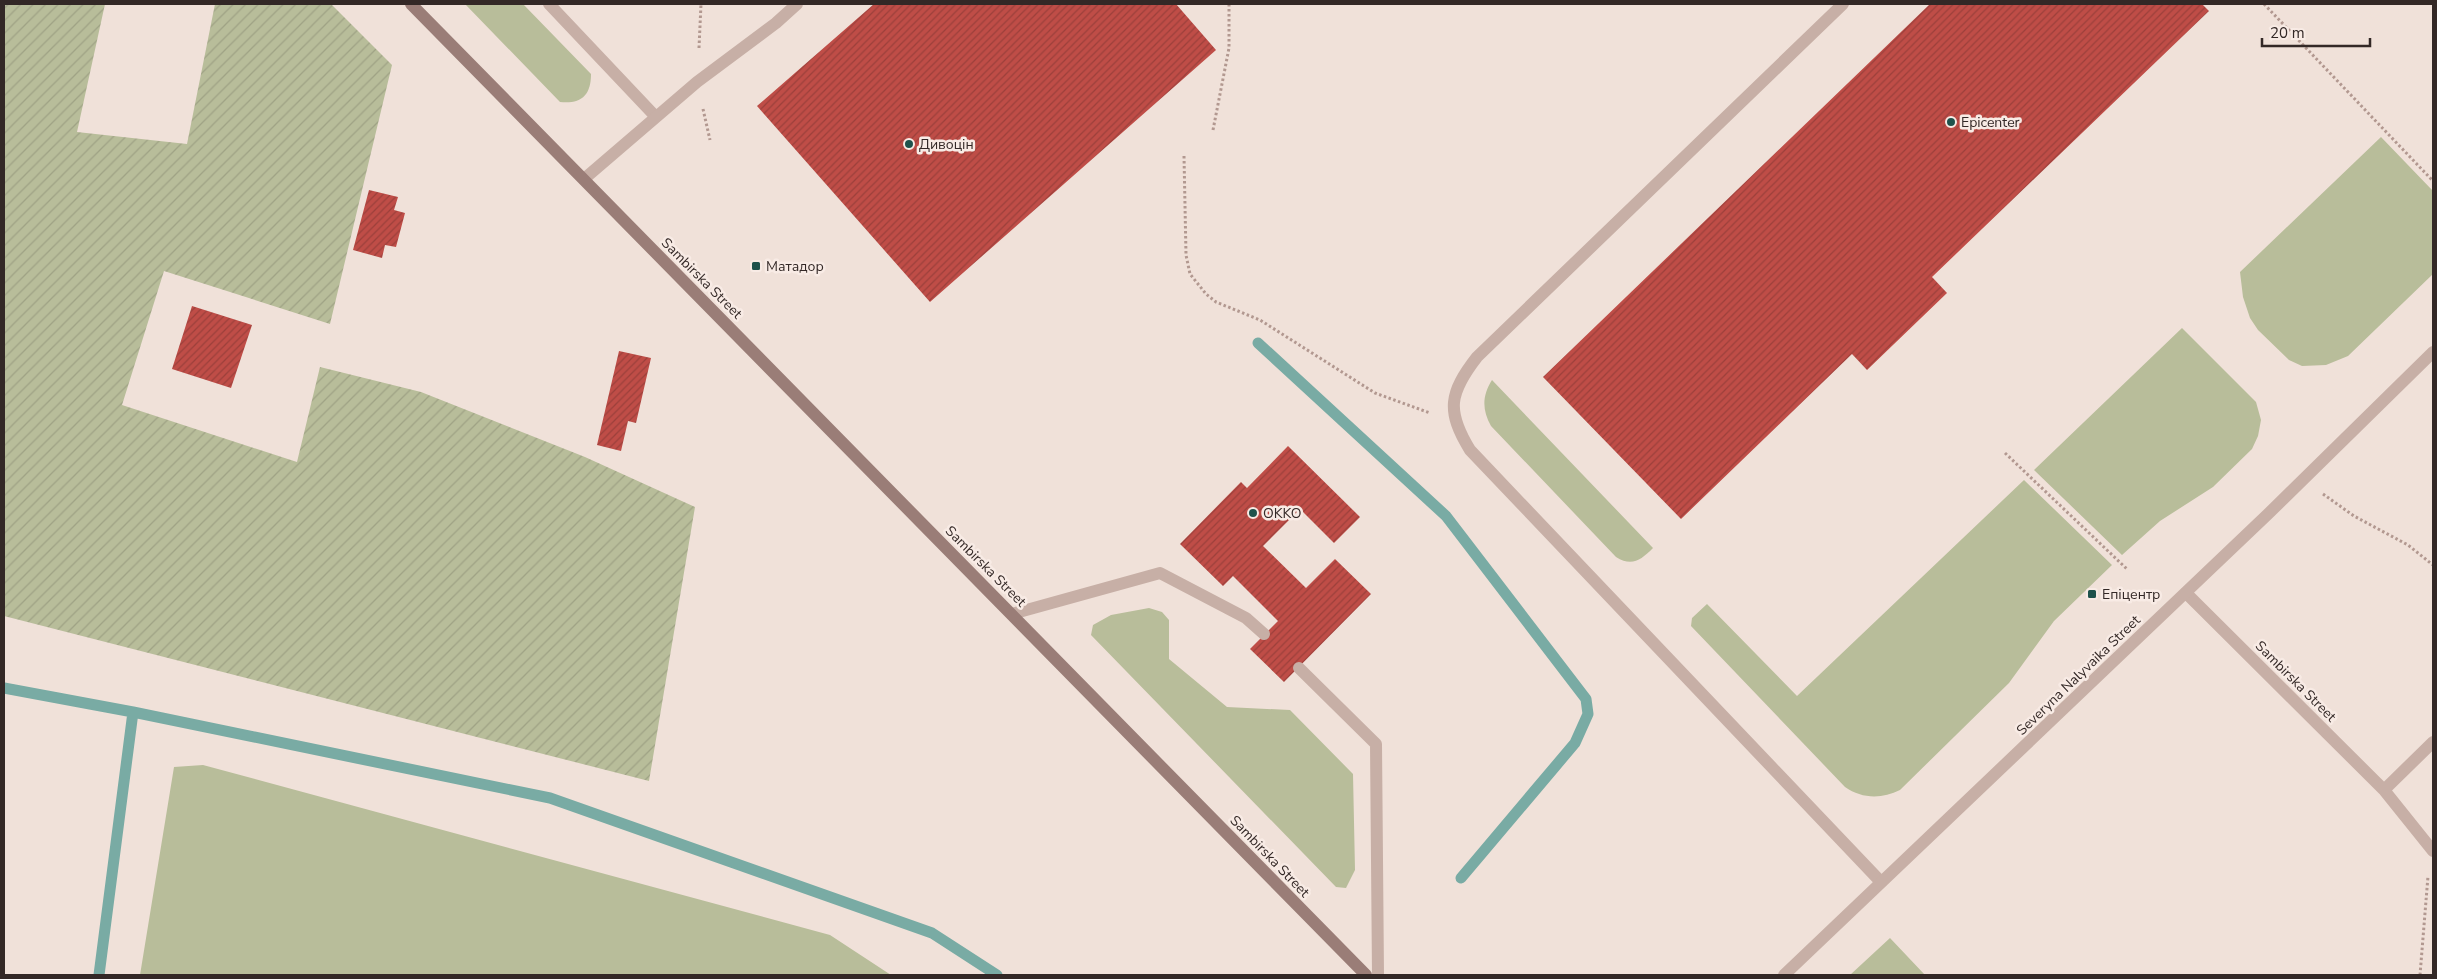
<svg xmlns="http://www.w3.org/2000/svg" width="2437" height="979" viewBox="0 0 2437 979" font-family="'Nunito Sans',sans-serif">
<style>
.grass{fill:#b8bd9a}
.garden{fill:url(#garden-furrows)}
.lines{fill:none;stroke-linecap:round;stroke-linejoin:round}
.stream{stroke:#79aba4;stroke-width:11}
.building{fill:url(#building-hatch)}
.path{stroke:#b29890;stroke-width:3;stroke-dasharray:2.5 2.5;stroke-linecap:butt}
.service{stroke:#c7afa6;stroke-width:12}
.minor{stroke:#c7afa6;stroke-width:12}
.tertiary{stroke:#c7afa6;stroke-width:12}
.secondary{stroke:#9a7d77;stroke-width:12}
.poi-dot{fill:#1e524c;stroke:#f8ebe5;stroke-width:2}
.labels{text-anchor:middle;stroke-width:5;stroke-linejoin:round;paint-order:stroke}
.poi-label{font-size:14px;fill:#332826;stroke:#f8ebe5;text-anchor:start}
.street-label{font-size:14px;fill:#332826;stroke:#f8ebe5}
</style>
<defs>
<pattern id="garden-furrows" width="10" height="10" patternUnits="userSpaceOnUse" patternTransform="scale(1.25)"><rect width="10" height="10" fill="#b8bd9a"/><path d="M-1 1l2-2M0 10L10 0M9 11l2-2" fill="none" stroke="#9fa285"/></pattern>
<pattern id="building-hatch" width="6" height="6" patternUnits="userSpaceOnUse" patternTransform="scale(1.25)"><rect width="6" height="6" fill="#bf4d47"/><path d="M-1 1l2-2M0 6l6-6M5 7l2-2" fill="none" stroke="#9c403b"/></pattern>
</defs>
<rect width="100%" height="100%" fill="#f0e1d9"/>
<path class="grass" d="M465,4H523L591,74C591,96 581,104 560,102Z
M2381,137L2433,191V274L2348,356L2326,365L2302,366L2289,360L2258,330L2250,318L2243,297L2240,272Z
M2182,328L2256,402L2261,420L2258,436L2252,449L2213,487L2160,521L2122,555L2034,470Z
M1492,380L1653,548C1641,560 1632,567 1616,557L1491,426C1482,410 1482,396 1492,380Z
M2024,480L2112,565L2054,621L2009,683L1900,790C1882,799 1862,799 1845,787L1691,626L1692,618L1707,604L1797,696Z
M1149,608L1162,612L1169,620V659L1227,707L1290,710L1353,774L1355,870L1346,888L1336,887L1091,635L1093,625L1111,615Z
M203,765L830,935L891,975H140L174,767Z
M1890,938L1925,975H1850Z"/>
<path class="garden" d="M4,4H105L77,132L187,144L215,4H331L392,65L330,324L164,271L122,405L297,462L320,367L421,392L585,457L695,507L649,781L4,616Z"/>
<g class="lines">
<path class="stream" d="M1258,343L1446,516L1586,699L1588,714L1575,743L1461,878
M4,688L133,712
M99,975L133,712L550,798L932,933L997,975"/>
</g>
<path class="building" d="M874,4H1176L1216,50L930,302L757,106Z
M1930,4H2202L2209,11L1932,277L1947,293L1867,370L1852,354L1681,519L1543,377Z
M369,190L398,197L394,210L405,213L396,247L385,245L382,258L353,250Z
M192,306L252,325L231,388L172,369Z
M619,351L651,358L636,423L628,421L621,451L597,445Z
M1288,446L1360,517L1334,543L1300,509L1263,546L1306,588L1335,559L1371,594L1284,682L1250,649L1278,621L1233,576L1223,586L1180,544L1241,482L1247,488Z"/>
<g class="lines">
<path class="path" d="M2264,4L2433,181
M699,48L701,4
M703,109L710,140
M1213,130L1229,48V4
M1184,156L1186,255L1190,274L1206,294L1216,302L1260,320L1375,393L1430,413
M2005,453L2128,570
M2323,494L2354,516L2408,545L2433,565
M2420,975L2428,876"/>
<path class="service" d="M549,4L655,116
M1843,4L1477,357C1449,393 1446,411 1470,450L1881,882
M2186,593L2384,790L2433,851
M1012,614L1160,573L1246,618L1264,634
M1299,668L1376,744L1378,975
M2384,790L2433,742"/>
<path class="minor" d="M584,179L697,82L776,23L797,4"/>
<path class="tertiary" d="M1784,975L2268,514L2433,352"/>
<path class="secondary" d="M411,4L1366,975"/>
</g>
<g class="poi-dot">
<circle cx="1951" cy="122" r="5"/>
<circle cx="909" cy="144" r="5"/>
<rect x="751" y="261" width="10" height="10" rx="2.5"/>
<circle cx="1253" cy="513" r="5"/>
<rect x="2087" y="589" width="10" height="10" rx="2.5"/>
</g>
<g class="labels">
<g class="poi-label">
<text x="1961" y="127">Epicenter</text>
<text x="919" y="149">Дивоцін</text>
<text x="766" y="271">Матадор</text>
<text x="1263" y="518">OKKO</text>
<text x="2102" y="599">Епіцентр</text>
</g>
<g class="street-label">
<text transform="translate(702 278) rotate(45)" y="5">Sambirska Street</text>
<text transform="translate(986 566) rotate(45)" y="5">Sambirska Street</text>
<text transform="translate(2078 675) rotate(-44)" y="5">Severyna Nalyvaika Street</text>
<text transform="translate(2296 681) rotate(45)" y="5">Sambirska Street</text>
<text transform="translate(1270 856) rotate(46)" y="5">Sambirska Street</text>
</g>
</g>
<rect width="2437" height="979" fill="none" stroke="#332826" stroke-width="10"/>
<path d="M2262 38v8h108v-8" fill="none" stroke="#332826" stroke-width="2.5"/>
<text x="2270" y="38" font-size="15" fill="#332826" stroke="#f8ebe5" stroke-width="4" paint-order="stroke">20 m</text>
</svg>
